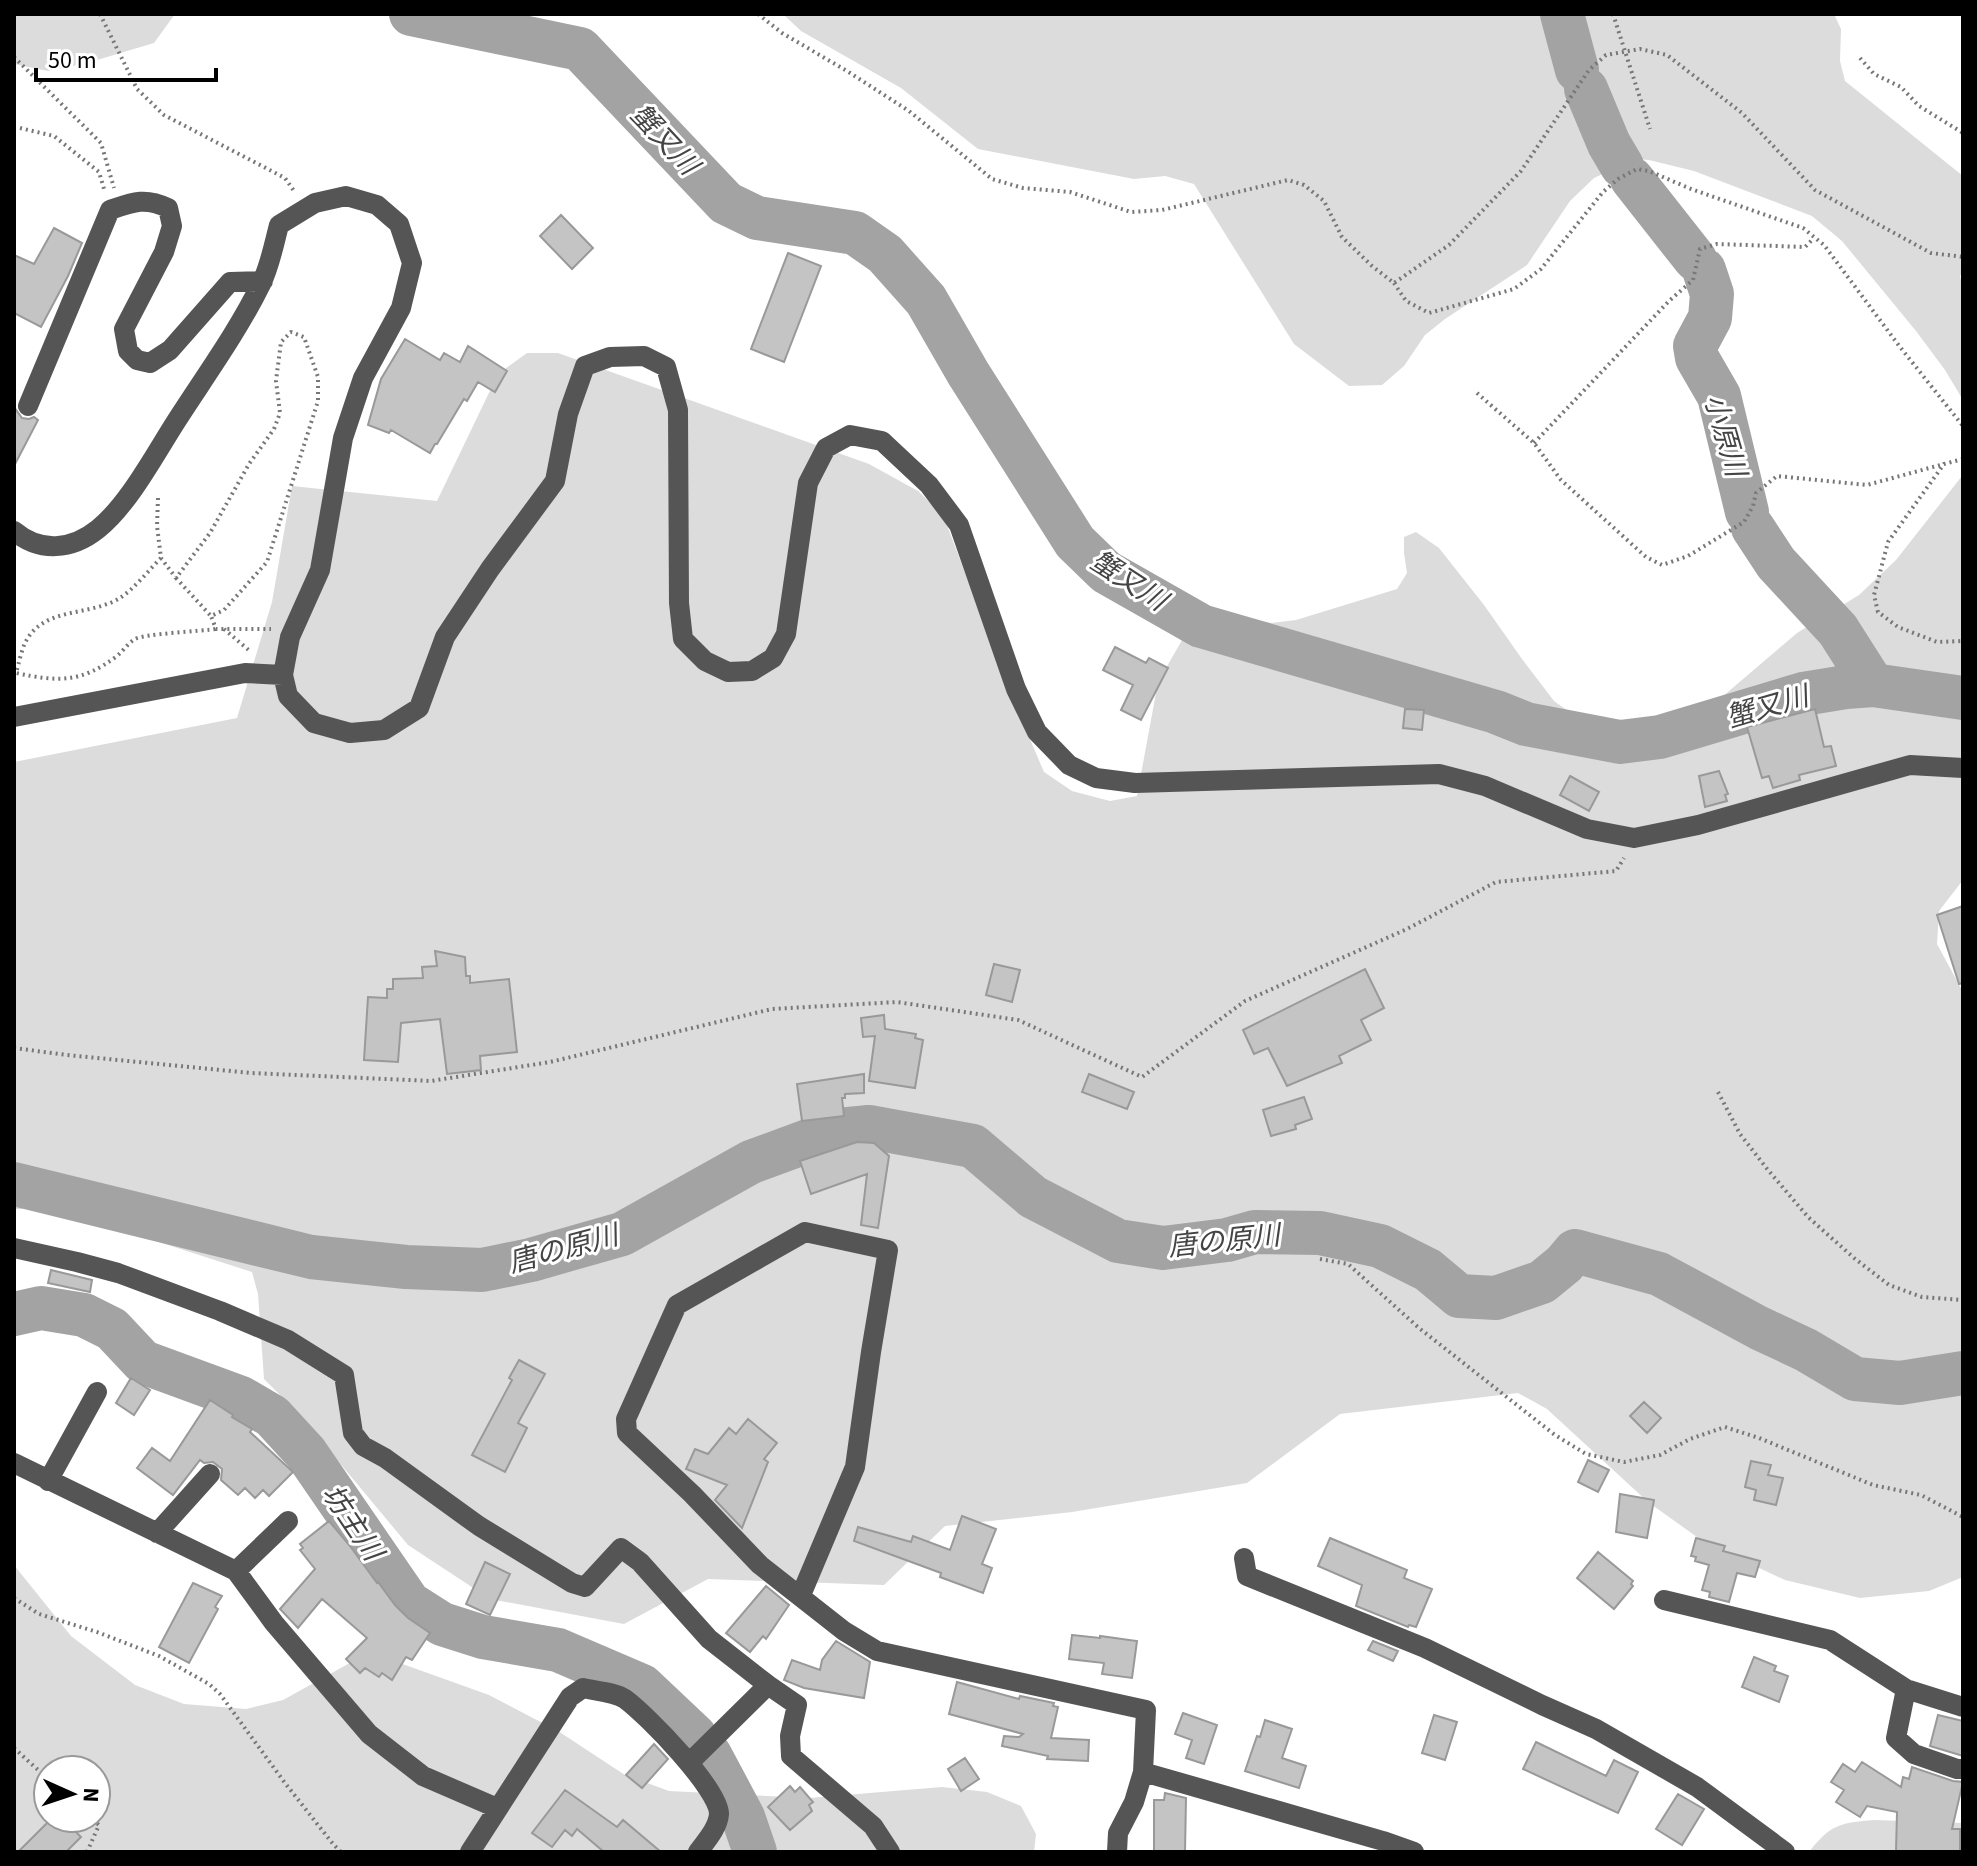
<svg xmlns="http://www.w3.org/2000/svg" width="1977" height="1866" viewBox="0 0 1977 1866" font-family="'Source Sans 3','Noto Sans JP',sans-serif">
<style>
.green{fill:#dcdcdc;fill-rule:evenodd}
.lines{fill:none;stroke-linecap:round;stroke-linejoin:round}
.river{stroke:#a3a3a3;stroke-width:44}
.building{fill:#c4c4c4;stroke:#999;stroke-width:2}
.path{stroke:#777;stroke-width:4;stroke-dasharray:2 4;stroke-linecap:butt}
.minor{stroke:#555;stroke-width:20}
.labels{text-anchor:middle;stroke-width:6;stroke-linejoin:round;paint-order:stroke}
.water-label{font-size:28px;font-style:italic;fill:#444;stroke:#fff}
</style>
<rect width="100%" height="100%" fill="#fff"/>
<path class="green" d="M14,14H175L154,43L87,63L48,71L14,64Z
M783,14H1834L1841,29L1840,61L1845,81L1963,176V271L1960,276L1963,290V400L1945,370L1916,331L1842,241L1812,216L1694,171L1649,160L1635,159L1594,178L1570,201L1527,265L1445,319L1425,335L1404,366L1382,385L1349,386L1294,344L1194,184L1165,176L1134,179L978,149L901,88L801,31Z
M527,353H558L869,464L918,491L943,515L1017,709L1044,772L1072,791L1110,801L1137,796L1158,682L1197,614L1214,611L1271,623L1296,620L1397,589L1407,573L1404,553V537L1416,532L1439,548L1484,605L1522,659L1554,701L1599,733L1618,735L1715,703L1797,633L1859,595L1896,560L1962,476L1963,470V880L1939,911L1937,944L1963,992V1577L1929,1591L1860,1598L1785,1580L1704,1542L1648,1502L1547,1409L1518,1393L1340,1414L1247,1483L1072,1512L945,1526L884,1585L708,1579L624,1624L490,1599L408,1545L298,1413L264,1379L258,1294L252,1272L53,1208L14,1209V762L237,718L272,602L292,486L437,501L498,374Z
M14,1565L71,1636L135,1685L184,1704L246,1709L283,1700L357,1659L383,1657L489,1695L558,1731L625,1775L669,1791L809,1798L942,1787L987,1792L1021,1806L1036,1834L1034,1852H14ZM48,1770H96V1818H48Z
M1874,1820L1963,1823V1852H1809C1831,1824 1840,1823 1874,1820Z"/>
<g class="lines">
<path class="river" d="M411,14L580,49L726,203L757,218L855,233L885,254L926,300L968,373L1075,542L1106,572L1201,626L1496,712L1526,724L1620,742L1660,737L1803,694L1846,687L1873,685L1963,698
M1562,14L1577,70
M1586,89L1609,144L1622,166
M1632,179L1695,259
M1704,270L1712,294L1710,318L1695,346L1697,358L1719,396L1747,512
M1753,528L1776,563L1838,630L1873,685
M14,1184L311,1257L406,1267L482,1270L531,1260L622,1234L751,1162L838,1130L869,1127L973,1146L1033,1197L1118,1241L1163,1248L1227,1240L1255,1232L1320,1233L1380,1246L1428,1270L1459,1296L1496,1298L1542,1282L1564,1264L1575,1251L1659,1274L1759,1328L1806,1350L1855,1379L1900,1383L1963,1373
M14,1314L41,1308L84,1315L112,1329L143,1362L241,1398L272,1416L306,1453L409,1603L442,1624L483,1637L558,1650L642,1686L695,1736
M710,1755L743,1817L755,1852"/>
</g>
<path class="building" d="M561,215L593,248L572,269L540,236Z
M54,228L82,243L68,276L41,327L14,313V255L34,264Z
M788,253L821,266L784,362L751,349Z
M405,339L440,360L444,353L460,362L468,346L507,371L495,392L478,382L467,401L464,399L437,444H435L430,453L391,430L389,433L368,425L381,379Z
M14,407L22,418L29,419L34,417L38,420L14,466Z
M1115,647L1146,663L1149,658L1168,668L1141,720L1121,710L1133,685L1103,670Z
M1405,709L1424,710L1422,730L1403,728Z
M1815,709L1824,747L1831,746L1836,766L1799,775L1800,780L1773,788L1769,776L1762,778L1747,727Z
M1719,771L1728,794L1725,795L1727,801L1705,807L1699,776Z
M1570,776L1599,792L1589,811L1560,795Z
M1963,906V983L1959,984L1937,915Z
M435,951L465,957L466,976H470V983L509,979L517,1052L480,1056L481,1070L447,1074L440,1019L401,1023L398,1062L364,1060L368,997L387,998V989H393V979L423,978L422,967L437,966Z
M994,964L1020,970L1012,1002L986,995Z
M1365,969L1384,1008L1361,1020L1371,1040L1339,1056L1342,1063L1287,1086L1268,1048L1254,1054L1243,1030Z
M884,1015L885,1029L916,1034L915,1038L923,1040L915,1088L869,1081L875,1036L863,1037L861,1018Z
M864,1074V1093L845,1094V1098H842L844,1116L802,1121L797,1084Z
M1089,1074L1134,1092L1127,1109L1082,1092Z
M1304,1097L1312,1119L1295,1125L1296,1129L1271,1136L1263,1110Z
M857,1142L874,1143L889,1156L878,1228L861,1225L867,1174L811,1194L800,1161Z
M51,1270L92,1280L90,1292L48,1283Z
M519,1360L545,1374L518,1423L527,1428L505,1472L472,1455L512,1380L509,1378Z
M131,1378L150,1390L134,1415L116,1403Z
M210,1400L233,1415L232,1417L252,1429L250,1432L293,1472L269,1496L263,1490L255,1498L245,1488L238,1495L221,1480L222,1469L213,1462L204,1463L200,1460L173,1495L137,1468L152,1448L170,1461Z
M1644,1402L1661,1418L1647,1433L1630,1416Z
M748,1419L777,1443L764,1459L768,1462L742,1528L715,1500L727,1485L686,1469L695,1449L708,1454L729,1428L736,1434Z
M1588,1460L1609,1470L1598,1492L1578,1482Z
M1751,1461L1771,1465L1768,1475L1783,1478L1776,1505L1754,1500L1756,1490L1745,1487Z
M1620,1494L1654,1500L1647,1538L1616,1532Z
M962,1516L996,1529L982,1564L992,1568L983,1593L940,1577L941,1573L854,1541L858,1527L911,1542L913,1536L950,1550Z
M329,1521L350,1546L377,1583L378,1582L395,1605L408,1618L430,1633L412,1660L406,1657L392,1680L382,1673L379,1677L365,1668L360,1673L346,1659L367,1638L322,1599L298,1628L280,1609L315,1569L300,1550L303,1548L300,1544Z
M1330,1538L1407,1570L1404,1578L1432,1589L1416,1627L1409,1625L1408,1627L1356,1606L1362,1585L1318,1566Z
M1696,1538L1725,1546L1723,1551L1760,1561L1755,1577L1737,1573L1729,1602L1709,1597L1710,1592L1702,1590L1709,1565L1695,1561L1696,1557L1691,1556Z
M1598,1552L1633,1581L1631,1584L1633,1586L1614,1609L1577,1578Z
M485,1562L510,1574L490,1615L466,1604Z
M193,1583L222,1596L215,1607L218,1609L189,1663L159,1647Z
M766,1586L789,1605L766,1639L763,1636L750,1652L726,1633Z
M1072,1635L1100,1638V1636L1137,1641L1132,1678L1102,1674L1104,1663L1069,1659Z
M836,1641L870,1662L864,1698L804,1688L784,1680L792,1660L820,1670L822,1660Z
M1373,1641L1398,1651L1393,1661L1368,1650Z
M1754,1657L1776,1666L1774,1671L1788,1676L1779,1702L1742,1687Z
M957,1682L1019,1699L1020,1696L1054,1703L1053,1706L1058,1707L1051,1738L1089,1740L1088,1761L1047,1759L1048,1756L1002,1746L1004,1736L1019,1737L1023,1734L949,1714Z
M1183,1713L1217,1725L1204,1764L1186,1758L1192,1740L1175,1734Z
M1434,1715L1457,1722L1445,1760L1422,1753Z
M1938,1715L1963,1721V1756L1930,1746Z
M1265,1720L1292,1729L1282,1758L1306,1766L1299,1788L1245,1771L1257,1736L1260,1737Z
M1536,1742L1606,1776L1614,1760L1638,1772L1618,1813L1523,1769Z
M654,1744L668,1759L642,1788L626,1775Z
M965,1758L979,1779L961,1791L948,1769Z
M1862,1762L1901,1787L1903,1777L1909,1779L1912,1767L1953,1781L1963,1782L1952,1829H1960V1852H1896L1897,1812L1867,1806L1860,1817L1836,1802L1844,1790L1831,1782L1843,1764L1855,1772Z
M790,1786L795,1792L800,1787L813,1802L809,1805L812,1811L790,1830L768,1807Z
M565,1790L617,1827L623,1820L661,1852H604L577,1829L572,1836L565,1830L552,1847L532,1833Z
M1165,1793L1186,1798L1185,1852H1154V1800H1164Z
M1678,1794L1704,1809L1682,1845L1656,1829Z
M52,1818H80L71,1827L81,1837L66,1852H18Z"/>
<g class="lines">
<path class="path" d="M100,14L137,89L164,115L285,178L294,191
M758,14L782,33L847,71L909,111L992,179L1023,188L1070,192L1131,212L1162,210L1288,180L1304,185L1324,201L1342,237L1372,266L1394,283L1449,245L1521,171L1589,70L1606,55L1640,49L1667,55L1742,113L1815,190L1931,253L1963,257
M1613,14L1650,129
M14,57L101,143L114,188
M1860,58L1874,74L1901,87L1919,106L1963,133
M14,128H20L54,136L99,172L104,189
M1394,283L1406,301L1429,313L1514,289L1541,269L1603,192L1618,179L1637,169L1649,171L1691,189L1803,228L1824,245L1900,347L1963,426
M1477,393L1534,443L1561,480L1646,557L1662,565L1688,556L1744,522L1753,506L1756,493L1777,476L1867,485L1944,464
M1534,443L1669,301L1693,280L1700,249L1717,244L1805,247L1814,238
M1963,459L1944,464L1888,542L1874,595L1878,612L1898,627L1937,642L1963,641
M158,498L157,526L161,558L176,578L210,533L249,464L274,429L280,413L276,381L281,342L291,332L304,337L318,377V401L267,562L224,610L211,616L216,629H271
M161,558C148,571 135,588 120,598C89,617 43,606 25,643C21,652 19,663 16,673C58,682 81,683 117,656C123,651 128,643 135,639C143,634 202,631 216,629
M176,578L211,616
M224,629L251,652
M14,1048L67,1055L251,1073L431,1081L550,1062L772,1009L897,1002L1018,1020L1142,1077L1245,1001L1407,929L1496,882L1616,871L1624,858
M1718,1092L1740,1134L1768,1170L1808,1217L1854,1258L1889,1285L1922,1297L1963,1300
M1320,1259L1348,1264L1419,1328L1555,1435L1586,1454L1624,1462L1660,1455L1690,1439L1725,1427L1759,1438L1873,1485L1921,1495L1963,1517
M14,1598L39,1614L97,1632L159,1656L209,1684L220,1694L285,1783L333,1844L341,1852
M14,1748L48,1779
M87,1852L99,1825L91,1818"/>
<path class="minor" d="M28,406L110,210C133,202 145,197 168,208L172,226L164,252L124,329L128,351L137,360L150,363L170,350L230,282L263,281
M14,531C40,553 72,550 98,529C129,504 155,454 177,420C206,375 238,331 261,284C270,266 274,244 279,225L315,203L346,196L377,205L399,224L412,263L401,308L363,378L343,438L320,570L290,637L283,675L288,696L314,723L350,733L384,730L419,708L445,637L490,569L555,481L568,414L585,366L610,357L644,356L666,367L678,410L679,603L683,639L705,661L728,672L752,671L773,658L786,634L808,483L826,448L850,435L882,441L929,485L959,525L1016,689L1037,732L1069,765L1096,778L1135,783L1439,774L1485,786L1587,829L1634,838L1698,825L1910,765L1963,768
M14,717L245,673L283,675
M14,1248L77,1262L118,1273L220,1311L288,1340L344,1375L353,1433L363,1446L385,1458L479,1526L572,1583L585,1587L621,1548L640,1562L709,1639L768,1685L797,1705L790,1736L791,1756L873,1826L890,1852
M14,1463L236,1571L274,1623L369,1734L423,1776L497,1808
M48,1481L97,1392
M157,1533L210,1474
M1244,1558L1247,1576L1425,1648L1542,1705L1596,1729L1697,1787L1785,1852
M236,1571L288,1521
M801,1595L855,1467L871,1352L888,1250L805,1232L677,1305L626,1419L627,1433L692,1494L760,1565L844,1631L877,1651L1146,1710L1143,1772L1134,1802L1118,1833L1117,1852
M1664,1600L1830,1640L1906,1689L1963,1707
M1906,1689L1896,1738L1914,1754L1957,1769H1963
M689,1763L768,1685
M1143,1772L1383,1841L1414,1852
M470,1852L570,1697L583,1688C596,1691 615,1692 625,1699C647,1715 719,1789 719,1814C718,1828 706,1841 698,1852"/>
</g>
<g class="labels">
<g class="water-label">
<text transform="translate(665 139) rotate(47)" y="10">蟹又川</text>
<text transform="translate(1726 435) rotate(74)" y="10">小原川</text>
<text transform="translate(1129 580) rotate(33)" y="10">蟹又川</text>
<text transform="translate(1767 706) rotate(-16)" y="10">蟹又川</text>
<text transform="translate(1224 1240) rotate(-6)" y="10">唐の原川</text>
<text transform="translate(563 1248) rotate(-15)" y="10">唐の原川</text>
<text transform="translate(353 1522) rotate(56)" y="10">坊主川</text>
</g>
</g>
<rect width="1977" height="1866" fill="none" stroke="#000000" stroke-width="32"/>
<g transform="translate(72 1794) rotate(93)"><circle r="38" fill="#ffffff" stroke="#999999" stroke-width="2"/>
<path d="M0-6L14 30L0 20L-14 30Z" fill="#000000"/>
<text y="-12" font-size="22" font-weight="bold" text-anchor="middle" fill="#000000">N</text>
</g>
<path d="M36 68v12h180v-12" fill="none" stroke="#000000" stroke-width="4"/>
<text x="48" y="68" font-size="24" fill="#000000" stroke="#ffffff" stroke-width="6" paint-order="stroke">50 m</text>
</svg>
